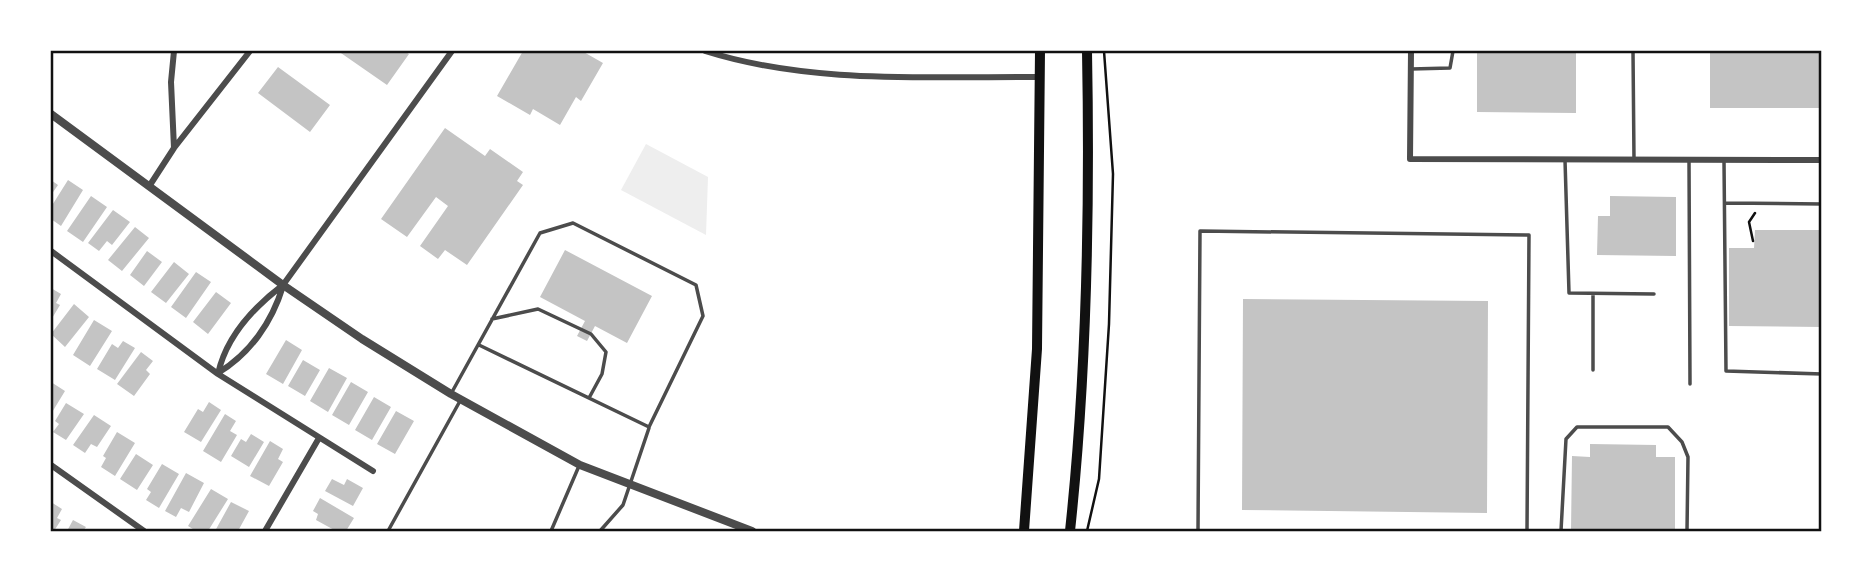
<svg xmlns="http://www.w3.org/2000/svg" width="1873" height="582" viewBox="0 0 1873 582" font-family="'DM Sans',sans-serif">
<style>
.green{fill:#eee}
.building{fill:#c4c4c4}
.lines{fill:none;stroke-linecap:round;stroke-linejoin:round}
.path{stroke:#111;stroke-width:2.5}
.service{stroke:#4c4c4c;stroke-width:3.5}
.minor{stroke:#4c4c4c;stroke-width:6}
.tertiary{stroke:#4c4c4c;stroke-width:8}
.primary{stroke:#111;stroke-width:10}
.neatline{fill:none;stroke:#111;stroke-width:2.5}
</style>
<rect width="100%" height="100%" fill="#fff"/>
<path class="green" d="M646,144L708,177L706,235L621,190Z"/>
<path class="building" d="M338,51H404L409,54L387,85Z
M523,51H582L603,63L581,101L576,97L560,125L533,109L530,115L497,96Z
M1477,51H1576V113L1477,112Z
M1710,51H1822V108H1710Z
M278,67L330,105L310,132L258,93Z
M445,128L485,156L490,149L523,172L517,181L523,185L467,265L445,250L438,259L420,246L448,206L436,197L407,237L381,219Z
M51,180L58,185L51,195Z
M68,180L83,190L61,226L51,219V207Z
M91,196L107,207L83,242L67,231Z
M1610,196L1676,197V256L1597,255L1598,216H1610Z
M113,210L130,222L112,245L107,241L99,251L88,243Z
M135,227L149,238L122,271L108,260Z
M1755,230H1822V327L1729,326V248H1754Z
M565,250L652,296L627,343L595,326L587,341L577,336L585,321L540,297Z
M147,251L162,262L144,286L130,275Z
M174,262L189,274L166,303L151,292Z
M196,272L211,282L186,318L171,307Z
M51,288L61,294L56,303L60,305L51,320Z
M216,292L231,303L208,334L193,322Z
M1243,299L1488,301L1487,513L1242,510Z
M74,304L89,317L65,347L51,334Z
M94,320L112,331L90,366L73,355Z
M286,340L302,350L283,384L266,374Z
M123,341L135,348L115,380L97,369L112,344L118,348Z
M141,352L153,361L146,370L150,374L134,396L117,384Z
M303,360L320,370L305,396L288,386Z
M329,368L347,378L328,412L310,401Z
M51,382L65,391L51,414Z
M351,382L368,392L349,425L332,415Z
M374,397L391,407L372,440L355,430Z
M209,402L221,410L201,442L184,432L198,409L203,412Z
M66,403L84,414L66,440L53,432L59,424L55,421Z
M396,411L414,421L395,454L377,444Z
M225,414L236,421L230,431L237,435L221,462L203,451Z
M94,415L111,426L97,447L91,444L85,453L73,445Z
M117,432L135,443L115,476L101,467L106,458L103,456Z
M251,434L264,442L249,467L231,456L241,439L246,442Z
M270,441L283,449L278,459L283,462L269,486L250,476Z
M1590,444L1656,445V457H1675V531H1571L1572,456L1590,457Z
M136,454L153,465L137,490L120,479Z
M162,464L179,474L159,508L146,500L151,492L147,489Z
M186,473L204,483L189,512L181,508L176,517L165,511Z
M332,479L344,485L347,479L363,488L353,506L325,491Z
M211,489L228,499L208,531H196L188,526Z
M320,498L354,518L346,531H336L316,520L318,514L313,511Z
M51,502L62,509L57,518L61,520L54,531H51Z
M231,502L249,511L238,531H215Z
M73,520L86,527L83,531H67Z"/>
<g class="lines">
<path class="path" d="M1753,241L1749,222L1755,213
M1087,531L1099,479L1109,324L1113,174L1104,51"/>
<path class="service" d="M1633,51L1634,160
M1411,69L1450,68L1453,51
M1565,160L1569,293L1654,294
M1689,160L1690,384
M1724,161L1726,371L1822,374
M1725,203L1822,204
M1593,294V370
M492,319L538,309L591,334L606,352L602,374L589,398
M452,392L540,233L573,223L696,285L703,316L649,427L479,345
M388,531L460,401
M551,531L579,466
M600,531L623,505L649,428
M1198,531L1200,231L1529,235L1527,531
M1561,531L1566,439L1577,427H1668L1682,442L1688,457L1687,531"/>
<path class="minor" d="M174,51L171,82L174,148
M705,51C813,85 929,76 1040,77
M1411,51L1410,159L1822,160
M150,185L174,148L250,51
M51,251L218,374L373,471
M218,373C250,354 272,322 283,286
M218,374C226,337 254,307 283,285L452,51
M51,465L144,531
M265,531L319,438"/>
<path class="tertiary" d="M51,114L283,285L362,339L451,394L580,465L752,531"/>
<path class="primary" d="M1024,531L1037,349L1040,51
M1070,531C1087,372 1090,211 1087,51"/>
</g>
<rect width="1873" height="582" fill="none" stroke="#ffffff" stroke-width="105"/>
<rect x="52" y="52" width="1768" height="478" class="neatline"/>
</svg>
